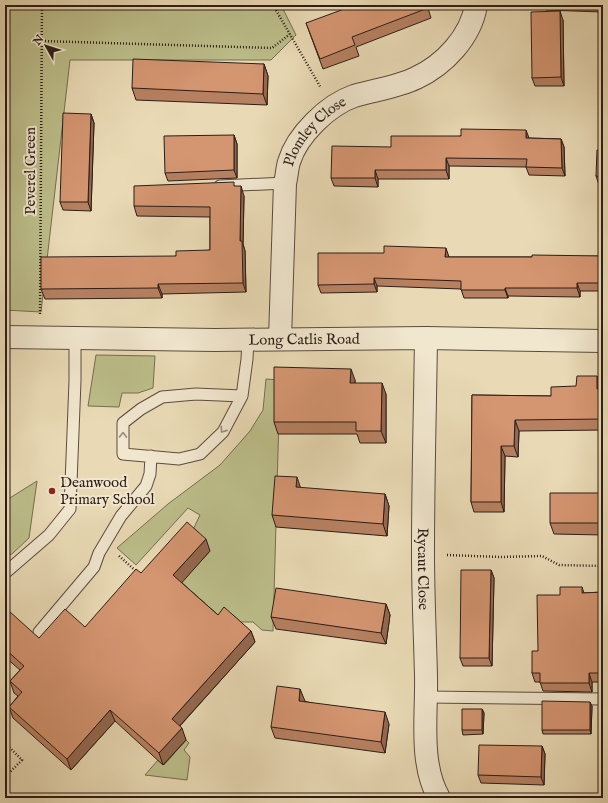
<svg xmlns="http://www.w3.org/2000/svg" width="608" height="803" viewBox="0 0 608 803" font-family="'IM FELL English',serif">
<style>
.green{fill:#bcbe8a;stroke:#746e50}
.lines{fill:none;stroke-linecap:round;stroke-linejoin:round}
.lane-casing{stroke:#5b4c3e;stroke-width:13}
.street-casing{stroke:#5b4c3e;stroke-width:24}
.path{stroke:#2c1d17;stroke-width:2.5;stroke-dasharray:1 2;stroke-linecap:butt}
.lane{stroke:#f1e7cf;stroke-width:11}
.street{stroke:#f1e7cf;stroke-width:22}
.wall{fill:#b68061;stroke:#2c1d17}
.shaded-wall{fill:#94684f;stroke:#2c1d17}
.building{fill:#d49571;stroke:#2c1d17}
.oneway{stroke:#988c7c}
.poi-dot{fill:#8f2418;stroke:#f1e7cf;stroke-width:1.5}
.labels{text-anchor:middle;stroke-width:4;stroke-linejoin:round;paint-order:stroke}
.street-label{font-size:15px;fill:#2c1d17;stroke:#f1e7cf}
.poi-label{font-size:15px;fill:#2c1d17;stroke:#f1e7cf;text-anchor:start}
</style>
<rect width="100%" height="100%" fill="#e9dab5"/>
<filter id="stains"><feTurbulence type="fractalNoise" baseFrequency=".005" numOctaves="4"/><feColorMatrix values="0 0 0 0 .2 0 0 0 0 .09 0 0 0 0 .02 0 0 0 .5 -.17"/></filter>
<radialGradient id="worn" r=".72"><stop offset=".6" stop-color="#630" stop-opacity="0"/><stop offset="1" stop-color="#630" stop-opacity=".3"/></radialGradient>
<path class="green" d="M5,5H281L296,35L271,60H70L41,312L5,310Z
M96,355L155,356L153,388L138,393H122L119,407L88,406Z
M266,379L280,380L273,631L262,630L253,622H241L233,615L222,626L172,593L191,534L200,515L188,508L136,565L117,548L168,504L220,465L250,431L263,410Z
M37,481L29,538L12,554L5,556V501Z
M186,740L189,743L184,750L190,757L187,780L145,775L158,760L164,765Z"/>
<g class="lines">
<g class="lane-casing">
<path id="lane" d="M220,186L285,183
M242,396L196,394L162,397L141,409L123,423V454L179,459L200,454L223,432L242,396L247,359L248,339
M5,573L49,535L70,509L75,381V338
M39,632L94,567L99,553L121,516L146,486L150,474L151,456
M427,697L603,699"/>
</g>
<g class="street-casing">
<g id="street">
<path id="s1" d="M5,337L215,340L426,338L603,341"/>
<path id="s2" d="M426,338C425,410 423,481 423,553C423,594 425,635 426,676C427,715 419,763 439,798"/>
<path id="s3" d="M280,339L285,183C287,176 287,168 289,162C297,135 328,105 354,96C374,90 398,87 416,78C444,65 471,37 476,5"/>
</g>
</g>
<path class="path" d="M273,5L321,88
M42,41L272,48L290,34
M40,314L42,5
M447,555L500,557L542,556L559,565L603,566
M119,556L137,572
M5,743L22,760L5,777"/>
<use href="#lane" class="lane"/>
<use href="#street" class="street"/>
</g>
<path class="wall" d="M427,5L431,18L356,47L359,56L323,69L306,23Z
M545,5H603V89H602L599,81L601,12L546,10Z
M563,20L564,86H535L532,78Z
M264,64L268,76L267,105L136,100L132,88Z
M91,114L94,123L91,211L63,210L60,202Z
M234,135L237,144V178L168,181L165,173Z
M461,136L529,138L561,139L564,147L565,176L529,175L526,167L449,166V179H378V187L334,186L331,178L391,147Z
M603,150V185H599L596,176Z
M235,186L244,196L243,244L245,251L246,292L162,294V298L45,299L41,289L176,256L210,250V217L137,216L134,206Z
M603,256V291H580V297L508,296V298H464L461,289L377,286V292L321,293L318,285L449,257H532Z
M355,380V383L386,394V443H360L357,434H278L274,422Z
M601,386V389H603V430L519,431L518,457L505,456L504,512H474L471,502L472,395L551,396Z
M603,493V535L554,534L550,523Z
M385,494L389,506L387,536L276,527L272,515Z
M210,551L181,582L218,615L251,631L255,642L180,726L186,740L163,765L115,721L71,770L13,718L9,707L18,696L14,693L10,681L20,670L5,657V615L39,638L85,627Z
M491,570L494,578L492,666H463L460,658Z
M582,587L584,593L603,592V682H592V692L543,691L540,682H535L532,673L538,651L560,595Z
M386,604L390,615L386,644L276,629L271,617Z
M300,689L304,701L389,724L385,753L275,738L271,727Z
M592,706L591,734H543L542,730Z
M482,709L484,713L483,734L463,735L462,730Z
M603,744V781H602L599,772Z
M542,746L545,754L544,785L481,783L478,775Z"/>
<path class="shaded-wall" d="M560,11L563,20L564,86L561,77Z
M264,64L268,76L267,105L263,94Z
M91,114L94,123L91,211L88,202Z
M526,130L529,138V146L526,138Z
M234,135L237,144V178L234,170Z
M561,139L564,147L565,176L562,168Z
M446,158L449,166V179L446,170Z
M375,170L378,179V187L375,178Z
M241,186L244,196L243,244L245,251L246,292L243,283L240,241Z
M446,248L449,257L448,265L445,257Z
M374,278L377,286V292L374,284Z
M577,283L580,291V297L577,288Z
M158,284L162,294V298L158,288Z
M505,288L508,296V298L505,290Z
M351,369L355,380V394L350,383Z
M597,376L601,386V400L597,389Z
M382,383L386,394V443L381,431Z
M515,420L519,431L518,457L514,446Z
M501,446L505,456L504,512L501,502Z
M297,477L301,489L296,487Z
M385,494L389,506L387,536L383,524Z
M206,539L210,551L178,587L173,575Z
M491,570L494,578L492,666L489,658Z
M386,604L390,615L386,644L381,633Z
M251,631L255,642L176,730L172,719Z
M589,673L592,682V692L589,683Z
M300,689L305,701L303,712L299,701Z
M590,702L592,706L591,734L590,730Z
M482,709L484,713L483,734L482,730Z
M110,710L115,721L71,770L67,759Z
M385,712L389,724L385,753L381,742Z
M182,728L186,740L163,765L159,753Z
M542,746L545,754L544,785L541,777Z"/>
<path class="building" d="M355,5H427L428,8L352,37L355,45L320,59L306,23Z
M602,5H603V81H599Z
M560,11L561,77L532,78L531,12Z
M133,59L264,64L263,94L132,88Z
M63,113L91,114L88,202H60Z
M461,129L526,130V138L561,139L562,168L526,167L527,159L446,158V170H375V178H331L332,146L391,147V136H461Z
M234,135V170L165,173L164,136Z
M597,150H603V177L596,176Z
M234,182V186H241L240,241H242L243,283L158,284V288L41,289V257L176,256V251L210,250V207L134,206V186Z
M384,246L446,248L445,257H532V255L603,256V283H577V288H505V290H461V281L374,278V284L318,285V253H384Z
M274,367L351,369L350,383H382L381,431H356V422H274Z
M577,376H597V389H603V419L515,420L514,446H501V502H471L472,395L551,396V387L576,386Z
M275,476L297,477L296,487L385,494L383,524L272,515Z
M550,493H603V523H550Z
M187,522L206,539L173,575L218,615L224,607L251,631L172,719L182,728L159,753L110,710L67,759L9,707L22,692L10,681L24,666L5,649V615L9,611L39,638L65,609L85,627L136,569L141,573Z
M461,570H491L489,658H460Z
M560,587H582V593L603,592V673H589V683H540V673H532V651H538L537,595H560Z
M276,588L386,604L381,633L271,617Z
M277,686L300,689L299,701L385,712L381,742L271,727Z
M542,701L590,702V730H542Z
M462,709H482V730H462Z
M600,744H603V773L599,772Z
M479,745L542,746L541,777L478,775Z
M328,795L346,798H328Z"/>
<defs><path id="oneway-chevron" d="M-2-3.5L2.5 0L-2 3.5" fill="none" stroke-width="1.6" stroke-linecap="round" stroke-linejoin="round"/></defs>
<g class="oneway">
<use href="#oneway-chevron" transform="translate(223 430) rotate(125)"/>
<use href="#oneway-chevron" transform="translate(123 435) rotate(-89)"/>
</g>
<circle class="poi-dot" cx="52" cy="491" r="4"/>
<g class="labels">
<g class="street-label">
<text dy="5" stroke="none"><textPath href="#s3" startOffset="218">Plomley Close</textPath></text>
<text transform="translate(30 171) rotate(-90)" y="5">Peverel Green</text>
<text dy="5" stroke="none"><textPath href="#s1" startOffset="299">Long Catlis Road</textPath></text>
<text dy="5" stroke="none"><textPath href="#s2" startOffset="231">Rycaut Close</textPath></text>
</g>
<g class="poi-label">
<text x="60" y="487">Deanwood<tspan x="60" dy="17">Primary School</tspan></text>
</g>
</g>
<rect width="608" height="803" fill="none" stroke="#e9dab5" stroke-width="20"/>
<rect x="6" y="6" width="596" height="791" fill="none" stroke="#2c1d17" stroke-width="2"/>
<rect x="10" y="10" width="588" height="783" fill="none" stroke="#2c1d17"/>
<g transform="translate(46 46) rotate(309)" stroke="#f1e7cf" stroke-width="3" paint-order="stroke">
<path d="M0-3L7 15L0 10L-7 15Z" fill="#2c1d17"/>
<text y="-6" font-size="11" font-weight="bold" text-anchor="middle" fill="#2c1d17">N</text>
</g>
<rect width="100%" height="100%" filter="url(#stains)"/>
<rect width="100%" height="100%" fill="url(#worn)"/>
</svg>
